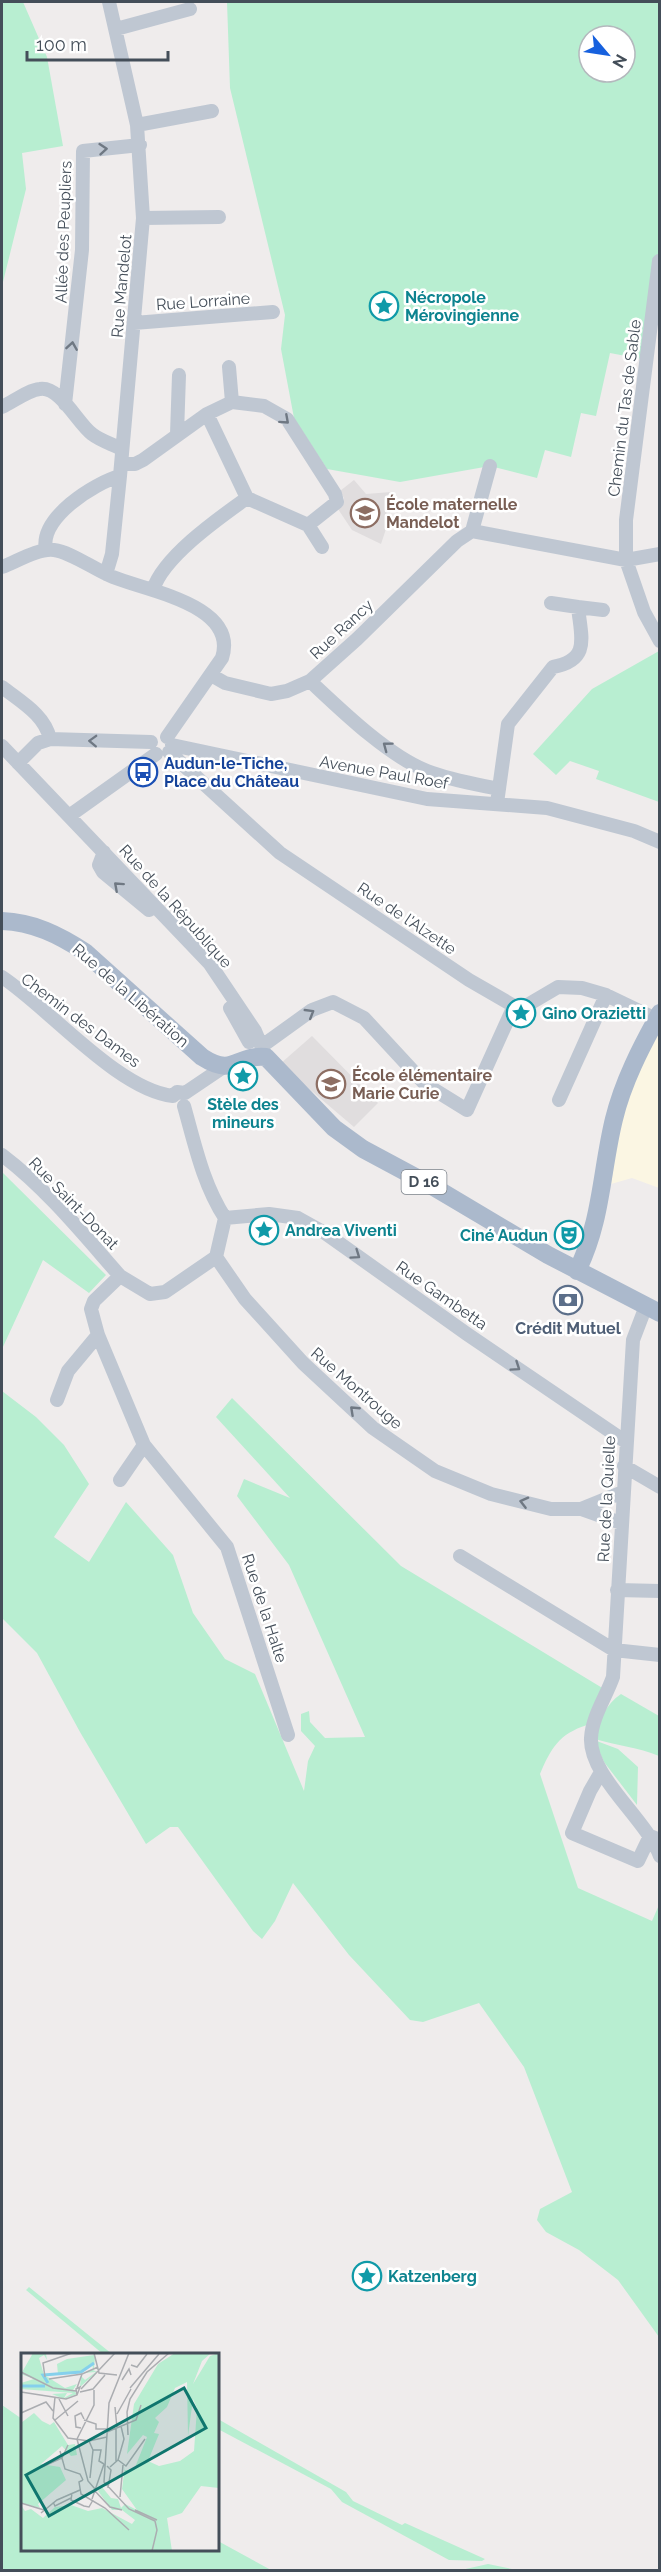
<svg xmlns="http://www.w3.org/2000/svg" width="661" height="2572" viewBox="0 0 661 2572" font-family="Raleway,sans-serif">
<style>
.commercial{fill:#fbf6e3}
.education{fill:#e0ddde}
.green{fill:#b8eed1;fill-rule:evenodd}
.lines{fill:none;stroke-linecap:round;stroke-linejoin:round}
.minor{stroke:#bfc7d2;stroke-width:14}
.major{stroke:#abb9cc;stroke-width:18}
.oneway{stroke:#6f7883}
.labels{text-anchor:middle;stroke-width:5;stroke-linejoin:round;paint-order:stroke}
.shield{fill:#fff;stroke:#7c838b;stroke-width:1.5}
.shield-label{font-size:15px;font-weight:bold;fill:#444e59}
.street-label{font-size:16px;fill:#444e59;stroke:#fff}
.culture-label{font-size:16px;font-weight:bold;fill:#0d838f;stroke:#fff;text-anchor:start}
.education-label{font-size:16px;font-weight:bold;fill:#785e54;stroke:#fff;text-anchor:start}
.transit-label{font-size:16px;font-weight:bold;fill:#164399;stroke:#fff;text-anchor:start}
.service-label{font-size:16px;font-weight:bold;fill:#4e5e75;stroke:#fff}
.inset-river{fill:none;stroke:#85d0ec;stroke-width:3}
.inset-road{fill:none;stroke:#abadb1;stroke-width:1.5}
.view{fill:#0f766e;fill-opacity:0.15;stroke:#0f766e;stroke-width:3}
.inset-edge{fill:none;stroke:#444e59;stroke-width:3}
</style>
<rect width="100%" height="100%" fill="#efecec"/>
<path class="commercial" d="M659,1029V1188L632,1178L611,1184L620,1123L630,1088Z"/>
<path class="education" d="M354,480L366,494L391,492L390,517L381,544L352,530L338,509L343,505L344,498L340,491Z
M312,1036L378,1103L354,1127L280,1064Z"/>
<path class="green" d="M2,2H23L47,57L63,146L22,153L26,189L2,286Z
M227,2H659L660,261L647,360L610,353L596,416L581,413L571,457L545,450L537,478L490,466L400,482L327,469L294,418L281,349L285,315L230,88ZM589,36H625V72H589Z
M659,651V802L596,779L599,771L570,761L556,775L533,754L592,689Z
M2,1172L106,1275L89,1293L43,1260L2,1349Z
M2,1391L36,1417L64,1445L89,1484L54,1537L89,1562L126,1502L173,1555L193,1613L225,1659L255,1674L304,1791L308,1761L315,1746L301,1731V1714L309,1711L310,1722L325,1738L365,1737L289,1565L237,1496L244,1479L290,1498L216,1417L232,1398L401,1566L604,1689L587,1725C559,1734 551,1748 540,1774L578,1888L652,1921L659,1905V2337L618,2280L579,2250L546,2232L537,2220L540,2209L572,2192L524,2067L479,2003L423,2022L410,2020L349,1955L293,1883L275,1921L262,1939L253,1931L178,1827H170L146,1844L80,1732L37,1653L2,1618Z
M621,1694L659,1716V1756C638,1747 617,1746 595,1739C598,1721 606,1704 621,1694Z
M594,1740L618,1749L638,1767L637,1805L604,1762Z
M29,2287L112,2354H103L26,2290Z
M2,2405L22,2419V2550H218V2541L271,2570H2Z
M218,2419L346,2492L353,2501L402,2525L405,2523L485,2559L482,2561L449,2560L342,2502L331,2489L218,2429Z
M488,2564L517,2570H461Z"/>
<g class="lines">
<path class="minor" d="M116,29L190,9
M137,125L212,111
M143,218L219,217
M659,261L626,520V560L644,612L660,641
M134,323L273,312
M229,367L232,402
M65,404L82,250L83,151L140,145
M2,407C13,402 28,390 40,389C60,386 78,424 92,434C101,441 112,444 122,449
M207,414L247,498
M177,434L179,375
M121,464H135L143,460L207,414L232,402
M308,525L322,547
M472,531L490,466
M46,550C39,518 94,483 120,476
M2,567C16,562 38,548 54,550C71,552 95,570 113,577C147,591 239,605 222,658L167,737
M106,574L112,554L120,476L143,218L137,125L109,2
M153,590C163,557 219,518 247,498L308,525L337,502L335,494L287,419L264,406L232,402
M578,607L603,610
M211,675L225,683L271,694L287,691L310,681L357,639L457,541L472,531L626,560L660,554
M310,681C341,710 387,755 427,771C450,780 475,784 499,789
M2,687C21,702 45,715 50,739
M172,745L427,799L547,808L634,831L660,842
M2,746L210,964L255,1031L266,1057
M169,752L280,853L469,980L514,1006L524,1007L558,987L582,988L606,995L656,1019
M18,763L38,743L50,739L151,742
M497,803L508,724L553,667C591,660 581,637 578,607L551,603
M69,816L156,754
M104,852L99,865L103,872L149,910
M2,977C49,1008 118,1090 173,1096L177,1092L185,1093L222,1068
M230,1008L249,1042L257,1037
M262,1046L312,1010L333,1002L364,1018L425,1084L467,1110L514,1006
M559,1100L606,995
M184,1106C195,1145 203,1184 225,1218L216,1257L165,1292L150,1294L120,1276L94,1301L91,1309L98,1335L144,1445L227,1547L288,1735
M2,1155C47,1189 83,1234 120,1276
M225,1218L269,1214L298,1218L325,1233L467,1334L626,1442
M216,1257L245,1299L303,1363L373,1428L435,1471L491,1494L551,1509H581L621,1523
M646,1306L633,1340L613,1677C606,1697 592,1717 591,1738C589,1776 646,1819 660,1856
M57,1400L68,1371L98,1335
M624,1466L660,1487
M120,1480L144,1445
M581,1509L623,1492
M460,1556L614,1650L660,1655
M617,1590L660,1591
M601,1772L590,1791L572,1833L638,1861L650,1836L655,1838"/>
<path class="major" d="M2,921C33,922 59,935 85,952L202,1057C235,1078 235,1054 266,1057L334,1128L363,1149L432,1186L548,1255L660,1313
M577,1271C602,1221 601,1172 614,1119C623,1082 641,1047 660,1013"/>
</g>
<defs><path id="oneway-chevron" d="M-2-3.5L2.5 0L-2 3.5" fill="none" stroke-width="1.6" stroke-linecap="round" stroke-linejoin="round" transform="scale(1.5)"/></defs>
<g class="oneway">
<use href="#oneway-chevron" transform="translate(103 149) rotate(-5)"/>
<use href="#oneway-chevron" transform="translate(72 346) rotate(-81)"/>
<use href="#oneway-chevron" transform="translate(285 420) rotate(42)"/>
<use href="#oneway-chevron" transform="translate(93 741) rotate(-178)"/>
<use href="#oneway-chevron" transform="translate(387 746) rotate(-143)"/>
<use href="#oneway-chevron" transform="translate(118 886) rotate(-138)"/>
<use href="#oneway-chevron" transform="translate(310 1013) rotate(-31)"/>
<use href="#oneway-chevron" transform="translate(356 1255) rotate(35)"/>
<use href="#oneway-chevron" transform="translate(516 1367) rotate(34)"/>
<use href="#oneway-chevron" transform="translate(354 1410) rotate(-137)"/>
<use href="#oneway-chevron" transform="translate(524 1502) rotate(-166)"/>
</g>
<defs>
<g id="sight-ring" transform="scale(1.5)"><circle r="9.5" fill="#fff" stroke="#0f9aa8" stroke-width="1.5"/><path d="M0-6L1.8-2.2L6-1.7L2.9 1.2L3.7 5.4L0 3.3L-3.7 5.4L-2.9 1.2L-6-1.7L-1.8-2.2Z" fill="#0f9aa8"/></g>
<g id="school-ring" transform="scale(1.5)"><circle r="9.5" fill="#fff" stroke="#8d6e63" stroke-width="1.5"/><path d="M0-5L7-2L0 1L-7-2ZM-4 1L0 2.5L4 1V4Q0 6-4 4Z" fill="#8d6e63"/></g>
<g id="bus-ring" transform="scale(1.5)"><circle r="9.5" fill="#fff" stroke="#1a4fb4" stroke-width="1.5"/><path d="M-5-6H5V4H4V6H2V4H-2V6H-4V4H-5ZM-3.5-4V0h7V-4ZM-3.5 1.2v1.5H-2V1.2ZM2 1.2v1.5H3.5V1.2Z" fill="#1a4fb4"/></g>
<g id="theatre-ring" transform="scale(1.5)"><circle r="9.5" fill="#fff" stroke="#0f9aa8" stroke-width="1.5"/><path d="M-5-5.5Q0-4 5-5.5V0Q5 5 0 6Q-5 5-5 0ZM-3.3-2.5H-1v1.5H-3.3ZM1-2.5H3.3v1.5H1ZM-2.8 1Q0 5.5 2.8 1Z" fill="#0f9aa8"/></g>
<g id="bank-ring" transform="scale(1.5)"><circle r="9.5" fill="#fff" stroke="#5c6f8a" stroke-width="1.5"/><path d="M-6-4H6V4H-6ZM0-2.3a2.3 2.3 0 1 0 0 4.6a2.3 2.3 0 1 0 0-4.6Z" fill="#5c6f8a"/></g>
</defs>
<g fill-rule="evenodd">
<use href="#sight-ring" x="384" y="306"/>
<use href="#school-ring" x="365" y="513"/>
<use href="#bus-ring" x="143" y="772"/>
<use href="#sight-ring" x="521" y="1013"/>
<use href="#sight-ring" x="243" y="1076"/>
<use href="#school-ring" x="331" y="1084"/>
<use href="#sight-ring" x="264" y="1230"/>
<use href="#theatre-ring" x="569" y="1235"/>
<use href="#bank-ring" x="568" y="1300"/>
<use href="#sight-ring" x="367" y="2276"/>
</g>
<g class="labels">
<rect class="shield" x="401.5" y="1170" width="45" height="24" rx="4.5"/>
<g class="shield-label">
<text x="424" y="1187">D 16</text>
</g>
<g class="street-label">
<text transform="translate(63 232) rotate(-88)" y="6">Allée des Peupliers</text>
<text transform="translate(121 286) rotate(-85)" y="6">Rue Mandelot</text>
<text transform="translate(203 301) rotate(-4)" y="6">Rue Lorraine</text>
<text transform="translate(624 408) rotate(-83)" y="6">Chemin du Tas de Sable</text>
<text transform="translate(341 629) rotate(-43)" y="6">Rue Rancy</text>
<text transform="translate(384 772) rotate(10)" y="6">Avenue Paul Roef</text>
<text transform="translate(176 906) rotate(48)" y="6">Rue de la République</text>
<text transform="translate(407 918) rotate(34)" y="6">Rue de l'Alzette</text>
<text transform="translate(131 995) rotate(41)" y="6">Rue de la Libération</text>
<text transform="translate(81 1020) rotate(37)" y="6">Chemin des Dames</text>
<text transform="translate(74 1203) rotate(46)" y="6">Rue Saint-Donat</text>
<text transform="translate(442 1295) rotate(35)" y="6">Rue Gambetta</text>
<text transform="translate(357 1388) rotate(41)" y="6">Rue Montrouge</text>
<text transform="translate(606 1499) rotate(-87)" y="6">Rue de la Quielle</text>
<text transform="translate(265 1608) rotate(72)" y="6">Rue de la Halte</text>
</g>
<g class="culture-label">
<text x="405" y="303">Nécropole<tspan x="405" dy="18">Mérovingienne</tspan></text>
<text x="542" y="1019">Gino Orazietti</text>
<text x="243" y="1110" text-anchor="middle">Stèle des<tspan x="243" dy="18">mineurs</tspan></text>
<text x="285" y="1236">Andrea Viventi</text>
<text x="548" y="1241" text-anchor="end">Ciné Audun</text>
<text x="388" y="2282">Katzenberg</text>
</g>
<g class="education-label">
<text x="386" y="510">École maternelle<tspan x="386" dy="18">Mandelot</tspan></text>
<text x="352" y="1081">École élémentaire<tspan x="352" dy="18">Marie Curie</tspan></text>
</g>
<g class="transit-label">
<text x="164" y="769">Audun-le-Tiche,<tspan x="164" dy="18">Place du Château</tspan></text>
</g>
<g class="service-label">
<text x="568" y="1334">Crédit Mutuel</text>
</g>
</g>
<g transform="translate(21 2353)">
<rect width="198" height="198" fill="#efecec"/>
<path d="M12,0H31L25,1L26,7L23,2L18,5L23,22L37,21L36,11L46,6L73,2L74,5L73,15L72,17L76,19L59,34L60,23L64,27L75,19L62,20L72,16L71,10L60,19L25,23L44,35L56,31L52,37L56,41L43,46L31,41L46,40L43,45L52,40L0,36V30L13,26L0,21ZM154,0H190L181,8L172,31L189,3L198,0V135L180,133L161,160L146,165L151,198H0V152L4,158L10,156L22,165L34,154L50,152L67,158L81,155L111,171L114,167L101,157H91L77,138L81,134L90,145L97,146L100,155L104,151L116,157L101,136L104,113V117H113L126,84L122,82L106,101L113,51L137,11ZM166,29L167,83L172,46L176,55L173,98L159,108L138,113L127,108L138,81L133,80L138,69L134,65L146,54L154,35ZM13,60L21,68L29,72L33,69L47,92L54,91L56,102L50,103L41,93L20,111L39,114L45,127L17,151L19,155L0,150V70Z" fill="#b8eed1" fill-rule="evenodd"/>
<path class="inset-river" d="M27,30L22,22L60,19L73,10M0,33H24"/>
<path class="inset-road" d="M73,0L78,20L96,22M108,0L88,50L83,129L108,156L134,168L136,177L131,198M110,12L116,14L126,1M0,19L32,35L55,38M24,24L22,10L51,0M28,26L61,21M101,27L108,16L110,22M56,35L61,21L77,14M109,35L138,1M60,36L94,0M73,37V52L56,86L67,128L74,136M0,39L45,46L56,42L59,34L55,36L56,42M59,39L72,36L84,22M34,44L32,65L47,85L68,88L86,84M38,46L47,63M94,54L96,75M106,58L107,82M106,59L109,46L126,19L148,0M0,60L25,49L32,58M96,61L110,36M34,67L57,48M63,67L75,71V76H86M60,75L55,74L54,63L60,60L63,66M86,79L115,67L120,52M68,88L72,97L69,125M72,97H80L78,108L83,111M39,98L44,116L59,121L62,127M97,107L103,86L100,73M95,108V75M86,113L90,117L87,135M21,114L41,105L47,92M89,114L97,107L105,113L124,86M62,127L58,129L60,141L84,155L108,177M73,137L89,154L101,157M51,140L50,147L63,153L68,154L72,147M99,144L102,112M71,146L83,111M32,149L34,153L50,145M0,150L23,157M114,157L136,167M20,160L36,147L59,137"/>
<path class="view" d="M163,35L185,75L28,163L5,122Z"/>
<rect width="198" height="198" class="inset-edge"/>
</g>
<rect width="661" height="2572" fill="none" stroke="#444e59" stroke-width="6"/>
<g transform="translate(607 54) rotate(119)"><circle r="28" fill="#ffffff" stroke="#b4b8bd" stroke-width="1.5"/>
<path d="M0-4.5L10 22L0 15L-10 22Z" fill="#1761de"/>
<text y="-9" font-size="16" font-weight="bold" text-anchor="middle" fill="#444e59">N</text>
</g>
<path d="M27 51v9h141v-9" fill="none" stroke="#444e59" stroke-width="3"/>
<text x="36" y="51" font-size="18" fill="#444e59" stroke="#ffffff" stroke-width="4.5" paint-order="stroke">100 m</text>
</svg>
